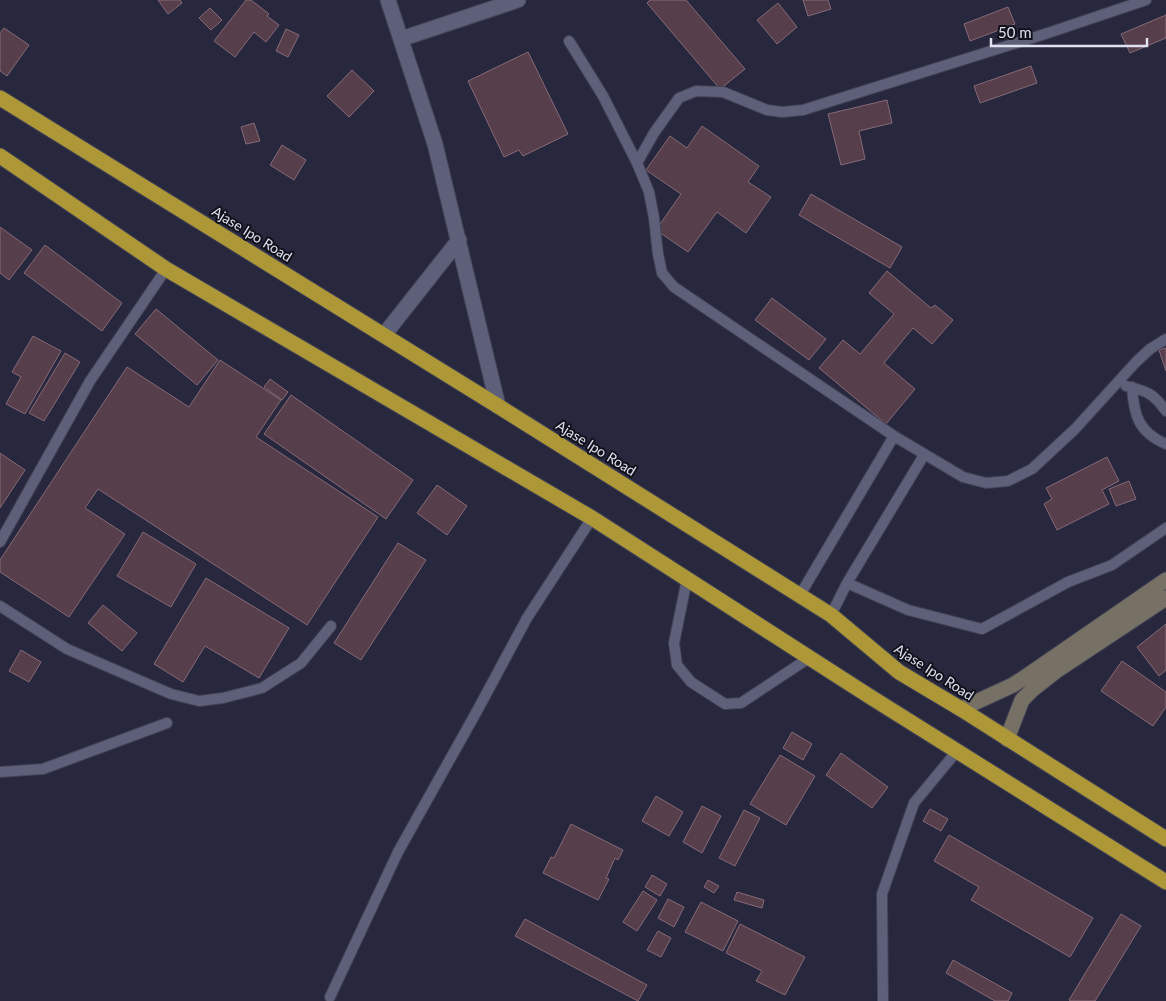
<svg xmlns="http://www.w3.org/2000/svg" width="1166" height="1001" viewBox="0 0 1166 1001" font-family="Lato,sans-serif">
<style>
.building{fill:#573e4b;stroke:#866a78}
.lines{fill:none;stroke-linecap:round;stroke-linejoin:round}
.lane-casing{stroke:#424255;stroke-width:12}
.street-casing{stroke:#424255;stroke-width:17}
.secondary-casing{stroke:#424255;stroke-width:17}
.highway-casing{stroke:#424255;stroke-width:17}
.lane{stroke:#5e5f79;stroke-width:10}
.street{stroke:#5e5f79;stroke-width:15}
.secondary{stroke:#767065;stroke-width:15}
.highway{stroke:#ad9737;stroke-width:15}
.labels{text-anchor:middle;stroke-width:4;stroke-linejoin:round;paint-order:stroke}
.street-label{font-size:14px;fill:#e0e1f0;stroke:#11111b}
</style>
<rect width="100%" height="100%" fill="#27273e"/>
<path class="building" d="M158,0H180L182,3L168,14Z
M246,0H251L269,14L267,16L279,25L266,42L254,32L235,57L214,41Z
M650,0H686L745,69L720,89L647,3Z
M803,0H828L831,9L808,16Z
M778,3L797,27L777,44L757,20Z
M1008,7L1015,24L970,41L964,24Z
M210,8L222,20L211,30L199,18Z
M1166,15V38L1130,53L1121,34Z
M4,28L29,45L7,76L0,71V33Z
M286,29L299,35L288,57L276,51Z
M528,52L568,134L523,156L519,150L504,157L468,81Z
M1031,66L1037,83L980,103L974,86Z
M352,70L374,91L349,117L327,96Z
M887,100L892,123L859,131L865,159L841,165L828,114Z
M254,123L260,141L246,144L241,127Z
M702,126L759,166L748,182L771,197L746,233L717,212L688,252L656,230L681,194L646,170L670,136L687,148Z
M282,145L306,160L294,180L270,165Z
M811,194L902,247L890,268L799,215Z
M0,227L32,250L9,280L0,273Z
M45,245L122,303L102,331L24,273Z
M887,271L931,308L935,305L953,320L932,344L913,328L884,363L915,389L886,424L819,368L843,340L860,354L894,314L869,293Z
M772,298L826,339L809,360L755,320Z
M156,309L218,360L197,385L135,334Z
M33,336L61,351L25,414L6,404L21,377L12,372Z
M1166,348V371L1159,350Z
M65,353L80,362L44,421L29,413Z
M220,360L281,400L256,437L378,517L307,625L98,489L85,508L125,534L69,617L0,572V560L127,367L189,407Z
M270,379L288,392L282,400L264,387Z
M291,395L413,480L386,519L264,434Z
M0,453L25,470L0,508Z
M1107,457L1119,481L1102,490L1109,504L1057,530L1044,504L1052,499L1046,488Z
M1129,481L1136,499L1116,506L1109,489Z
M437,485L467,506L447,535L417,513Z
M143,532L196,564L171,607L117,576Z
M398,543L426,560L361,660L334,643Z
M206,578L289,628L259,678L205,646L183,682L154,664Z
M103,605L137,633L122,651L88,623Z
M1166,624V670L1159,676L1137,647Z
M21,650L41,662L29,682L9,671Z
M1122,661L1166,692V707L1153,726L1101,691Z
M792,732L812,744L803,760L783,748Z
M841,753L888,787L872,808L826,775Z
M780,755L815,776L786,825L750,804Z
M656,796L683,812L669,836L642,821Z
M702,806L721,816L702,853L683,842Z
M930,809L948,819L941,831L923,821Z
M744,810L760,818L735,866L719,858Z
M571,824L623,850L618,860L615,858L606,878L609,879L598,900L543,873L551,857L554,858Z
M949,835L1093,918L1070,957L971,900L979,887L934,861Z
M652,875L667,884L660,896L645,887Z
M708,880L719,886L714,893L704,887Z
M643,891L657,900L637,931L623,922Z
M737,892L764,900L762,908L734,900Z
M668,899L684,907L674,927L658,918Z
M701,902L738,921L723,951L685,932Z
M1121,914L1141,926L1095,1001H1071L1069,1000Z
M525,919L647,985L638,1001L515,936Z
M740,924L805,957L785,995L756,981L762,971L726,953Z
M658,931L671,938L661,957L647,950Z
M953,960L1012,993L1008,1001H995L946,973Z"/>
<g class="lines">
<g class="lane-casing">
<path id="lane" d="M569,41L603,96L637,163L649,192L654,218L658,254L662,273L674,287L894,436L963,477L986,483L1008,481L1032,469L1075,429L1136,362L1150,349L1166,339
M637,163L654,133L679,98L696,91L723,92L767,110L782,112L803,110L1045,34L1146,0
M1126,386C1147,391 1153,393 1166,411
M1132,387C1134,415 1138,432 1166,444
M0,542L90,381L166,269
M687,579L674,643L677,665L691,682L725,704L741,703L809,658
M847,583L908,610L982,629L1068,582L1112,565L1166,528
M800,595L894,436
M0,606L67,649L171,694L199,701L223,698L262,688L301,663L331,626
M831,615L847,583L924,455
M0,772L43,769L167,723
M330,997L398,852L477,711L527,618L592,518
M883,1001L882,894L914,803L957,751"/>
</g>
<g class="street-casing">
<path id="street" d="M388,0L435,144L498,406
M401,39L518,0
M384,335L459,240"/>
</g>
<g class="secondary-casing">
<path id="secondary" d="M961,709L1013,685L1027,676L1166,580
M1007,739L1022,700L1033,689L1056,671L1166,598"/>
</g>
<g class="highway-casing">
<path id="highway" d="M0,98L498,406L831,615L899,672L961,709L1166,839
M0,156L166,269L592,518L869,696L1166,882"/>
</g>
<use href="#lane" class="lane"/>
<use href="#street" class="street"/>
<use href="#secondary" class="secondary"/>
<use href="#highway" class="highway"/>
</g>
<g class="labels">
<g class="street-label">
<text transform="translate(252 234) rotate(32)" y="5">Ajase Ipo Road</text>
<text transform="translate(596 448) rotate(32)" y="5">Ajase Ipo Road</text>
<text transform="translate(934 672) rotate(33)" y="5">Ajase Ipo Road</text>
</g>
</g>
<path d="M991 38v8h156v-8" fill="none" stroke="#e0e1f0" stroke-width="2.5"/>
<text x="998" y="38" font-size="15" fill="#e0e1f0" stroke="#11111b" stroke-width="4" paint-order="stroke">50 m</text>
</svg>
